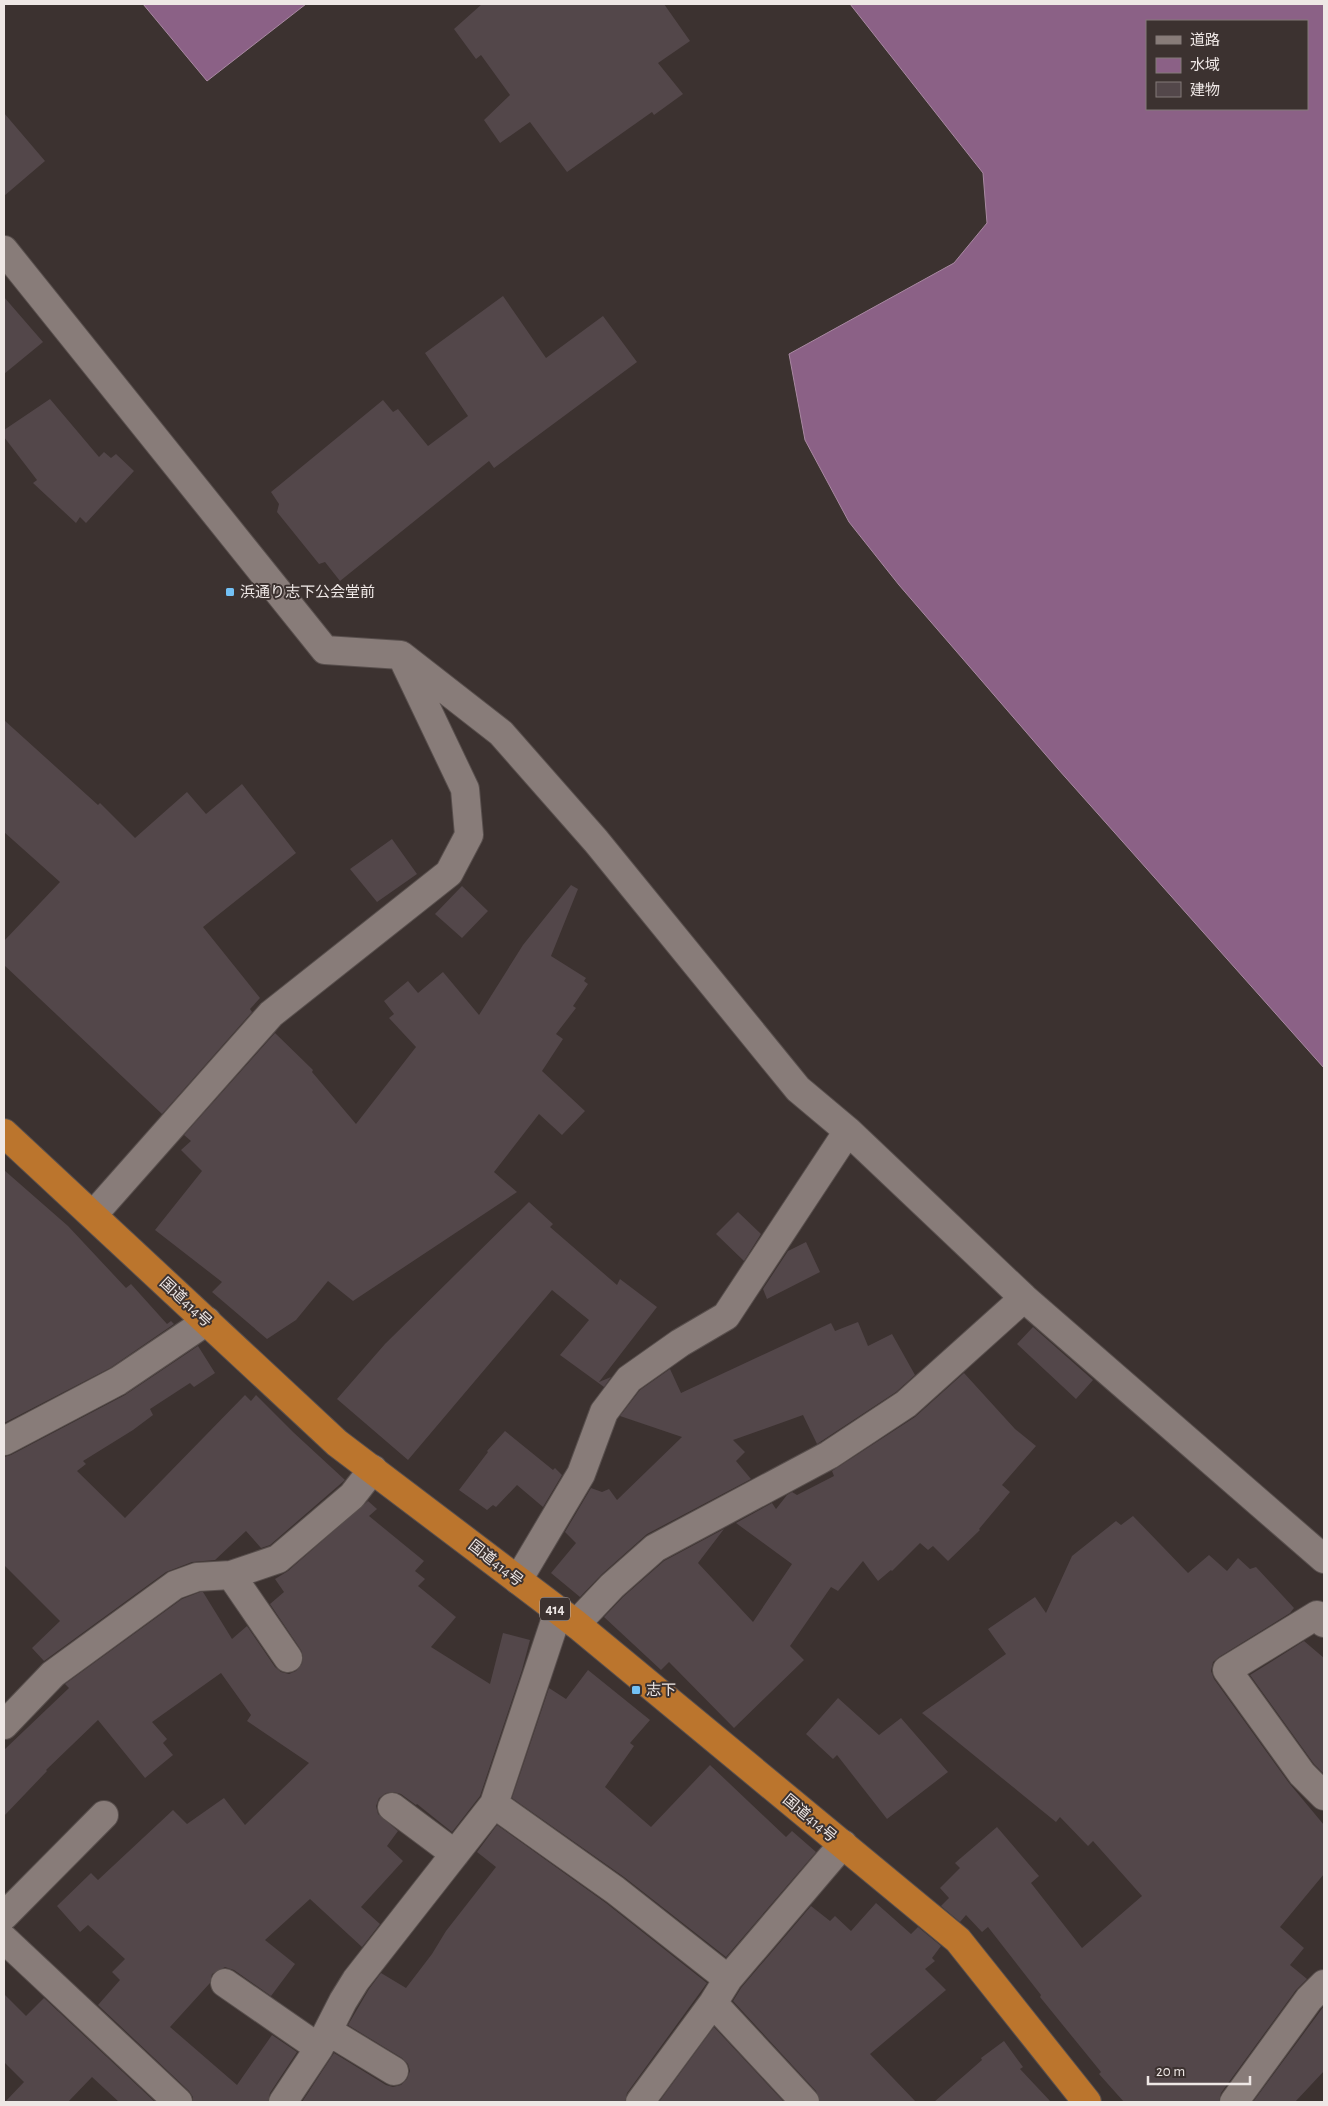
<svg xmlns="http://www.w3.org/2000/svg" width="1328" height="2106" viewBox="0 0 1328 2106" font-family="'Alegreya Sans','Noto Sans JP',sans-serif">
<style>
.water{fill:#8b6186;stroke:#a989a2;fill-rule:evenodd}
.building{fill:#53474a}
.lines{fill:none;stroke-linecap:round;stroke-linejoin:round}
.minor-casing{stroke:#584f4d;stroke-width:30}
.highway-casing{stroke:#584f4d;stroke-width:30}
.minor{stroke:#887c79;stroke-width:28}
.highway{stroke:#bb752d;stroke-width:28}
.poi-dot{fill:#73c1f5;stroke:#3c3230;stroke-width:2}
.labels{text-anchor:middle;stroke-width:4;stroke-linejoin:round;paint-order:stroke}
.shield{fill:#3c3230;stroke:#b9b1af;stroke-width:1}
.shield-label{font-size:14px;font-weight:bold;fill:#eee7e5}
.poi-label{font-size:15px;fill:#eee7e5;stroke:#3c3230;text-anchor:start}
.street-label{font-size:15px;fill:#eee7e5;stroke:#3c3230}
</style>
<rect width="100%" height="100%" fill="#3c3230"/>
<path class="water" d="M143,4H306L207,81Z
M850,4H1324V1068L1058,769L899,585L849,522L805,440L789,354L954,263L987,223L983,173ZM1147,21H1307V109H1147Z"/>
<path class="building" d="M482,4H664L690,41L658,63L683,94L654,115L652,112L567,172L530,122L500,143L484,120L510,95L481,55L476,59L454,29Z
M4,113L45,161L4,196Z
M503,296L546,358L603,316L637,362L494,468L489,461L340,581L325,562L319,564L277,512L279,504L271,492L383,400L393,412L398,409L428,446L468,416L425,353Z
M4,297L43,342L4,374Z
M50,399L99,457L104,452L111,458L116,454L134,471L86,523L80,517L76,523L33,483L37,480L4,437V430Z
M4,720L98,805L100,803L135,838L187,792L206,814L242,784L296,853L203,927L260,998L250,1009L252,1012L162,1114L4,965V941L60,882L4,832Z
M392,839L417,874L377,902L350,869Z
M571,885L578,889L551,956L586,978L584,981L588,984L573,1006L576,1008L556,1034L563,1039L542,1071L585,1111L562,1135L539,1114L494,1172L517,1192L353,1301L328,1281L296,1320L267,1339L212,1292L222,1282L155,1230L202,1171L181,1150L191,1141L184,1135L275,1033L313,1070L312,1072L356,1124L416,1047L389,1018L394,1014L384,1001L408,981L418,993L443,972L479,1015L523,945Z
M462,886L488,911L462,938L435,914Z
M4,1170L68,1226L126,1288L131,1284L167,1324L171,1321L174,1324L110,1368L4,1423Z
M529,1202L553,1224L550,1227L617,1285L620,1279L657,1307L599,1382L611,1377L604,1387L560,1355L589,1320L552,1290L408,1460L337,1399L385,1344Z
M738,1212L761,1234L744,1261L716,1234Z
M806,1242L820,1272L767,1299L763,1289L788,1251Z
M858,1322L868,1346L892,1334L915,1375L896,1392L817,1444L803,1415L733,1440L745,1452L736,1461L751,1479L647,1534L602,1574L580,1597L551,1573L576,1543L565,1532L591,1488L602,1492L609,1489L617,1500L682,1437L620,1416L640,1390L670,1369L681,1393L831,1323L835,1331Z
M1033,1327L1093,1380L1076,1399L1017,1344Z
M198,1346L215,1373L194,1387L190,1383L150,1409L153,1415L133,1430L83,1461L86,1464L77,1471L125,1518L245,1395L251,1401L256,1395L293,1432L345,1480L270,1545L261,1548L246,1531L215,1560L192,1562L166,1572L44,1661L32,1648L60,1621L4,1565V1457L11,1455L125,1395Z
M964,1373L1015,1429L1036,1446L1002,1485L1010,1492L979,1529L980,1530L948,1561L933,1546L928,1550L920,1543L892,1571L891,1570L878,1581L863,1561L838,1591L831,1587L790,1646L804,1660L734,1728L669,1662L661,1670L604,1617L623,1597L664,1561L724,1529L698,1563L753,1622L792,1564L736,1523L772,1503L776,1509L787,1495L792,1492L797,1495L834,1476L832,1471L915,1417Z
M505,1431L553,1470L555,1468L562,1475L543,1507L517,1485L496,1507L493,1505L487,1510L459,1490L488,1452L487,1451Z
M368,1501L377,1509L369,1516L424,1561L415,1571L425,1579L418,1586L456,1617L431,1647L490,1684L503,1633L530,1640L522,1670L480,1796L452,1832L417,1804L416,1805L401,1794L394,1792L386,1793L379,1798L376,1806L378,1814L398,1831L387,1846L403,1861L361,1907L380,1924L362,1947L310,1899L265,1940L295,1964L271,1996L234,1970L225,1967L212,1974L210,1983L170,2027L237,2085L272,2035L297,2052L270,2093L268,2102H193V2097L189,2091L98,2005L120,1980L112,1972L125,1959L88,1925L80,1932L57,1906L91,1873L98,1880L173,1810L187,1824L224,1798L245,1825L309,1763L247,1721L251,1715L221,1673L152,1722L167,1739L163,1743L173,1755L145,1778L98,1720L46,1770L47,1771L4,1816V1750L69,1688L65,1684L182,1599L200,1592H203L232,1639L247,1626L275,1667L281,1672L289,1674L296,1671L302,1664L303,1656L301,1650L270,1604L284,1592L275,1579L288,1571Z
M1133,1516L1188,1573L1209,1555L1227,1571L1238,1558L1250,1569L1256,1567L1294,1608L1290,1613L1219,1657L1213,1662L1211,1671L1214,1679L1289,1783L1324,1825V1874L1280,1927L1304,1948L1290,1965L1307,1979L1296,1990L1221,2093L1219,2102H1124L1099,2074L1101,2072L1040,1997L1041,1995L988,1927L982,1932L966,1915L960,1922L941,1906L949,1898L940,1888L960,1868L955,1863L997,1827L1039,1876L1031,1883L1082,1948L1142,1896L1093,1841L1088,1846L1060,1817L1056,1822L922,1713L1006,1654L988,1629L1035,1597L1046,1613L1072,1556L1116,1521L1121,1525Z
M1304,1641L1324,1658L1323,1773L1314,1764L1250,1675Z
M588,1670L650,1720L630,1743L634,1746L605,1787L651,1827L710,1765L786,1837L792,1831L816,1852L726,1957L624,1877L512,1798L549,1688L566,1699Z
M838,1698L879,1735L901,1718L948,1772L887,1819L837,1755L833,1759L806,1734Z
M497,1825L606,1903L707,1983L627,2093L625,2102H302L334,2053L386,2085L393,2087L401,2085L407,2079L410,2071L408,2064L402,2058L348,2025L369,1989L381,1973L406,1988L432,1954L446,1931L496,1867L477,1852Z
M876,1903L911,1934L918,1927L941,1946L932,1958L935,1961L925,1969L946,1990L870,2054L916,2102H820L816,2091L733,2001L741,1988L811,1906L830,1921L835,1916L851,1931Z
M4,1994L26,2016L44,1998L155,2102H119L92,2077L68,2102H5L24,2082L4,2062Z
M1324,2006V2071L1295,2102H1253Z
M714,2027L784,2102H659Z
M1004,2041L1023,2067L1020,2069L1051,2102H934L982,2060L981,2058Z"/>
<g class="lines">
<g class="minor-casing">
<path id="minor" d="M4,250L325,650L401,655L501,733L596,841L798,1089L848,1131L1024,1298L1324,1559
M93,1215L271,1014L449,873L469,835L465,789L404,661
M4,1441L118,1381L207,1321
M231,1575L288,1658
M518,1580L581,1474L604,1412L629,1379L680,1343L726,1316L848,1131
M1324,1623L1317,1615L1227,1670L1302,1774L1324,1796
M576,1624L612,1586L655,1548L829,1455L906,1404L1024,1298
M4,1725L53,1674L175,1585L197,1577L231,1575L278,1559L352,1496L373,1469
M494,1804L615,1890L728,1979
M392,1807L455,1854
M4,1916L104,1815
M4,1939L178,2102
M225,1983L319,2048
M713,2003L805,2102
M328,2031L394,2071
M283,2102L319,2048L343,2001L356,1980L494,1804L558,1612
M640,2102L713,2003L728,1979L843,1844
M1234,2102L1309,1999L1324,1984"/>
</g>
<g class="highway-casing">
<path id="highway" d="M4,1133L337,1443L576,1624L958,1940L1087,2102"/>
</g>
<use href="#minor" class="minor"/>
<use href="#highway" class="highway"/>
</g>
<g class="poi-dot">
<rect x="225" y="587" width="10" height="10" rx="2.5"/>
<rect x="631" y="1685" width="10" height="10" rx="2.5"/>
</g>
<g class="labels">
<rect class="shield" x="540" y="1597.5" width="30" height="23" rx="4"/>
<g class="shield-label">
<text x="555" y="1614">414</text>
</g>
<g class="poi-label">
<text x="240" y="597">浜通り志下公会堂前</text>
<text x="646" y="1695">志下</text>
</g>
<g class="street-label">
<text transform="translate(186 1302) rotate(43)" y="5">国道414号</text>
<text transform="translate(496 1563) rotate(38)" y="5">国道414号</text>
<text transform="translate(810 1818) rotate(40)" y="5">国道414号</text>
</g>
</g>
<rect width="1328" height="2106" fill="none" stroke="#eee7e5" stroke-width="10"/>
<rect x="1146" y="20" width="162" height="90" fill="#3c3230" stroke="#837a78"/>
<rect x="1156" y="36" width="25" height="8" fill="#887c79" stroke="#837a78"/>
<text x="1190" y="45" font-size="15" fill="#eee7e5">道路</text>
<rect x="1156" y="58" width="25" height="15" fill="#8b6186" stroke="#837a78"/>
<text x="1190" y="70" font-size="15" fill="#eee7e5">水域</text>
<rect x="1156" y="82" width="25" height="15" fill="#53474a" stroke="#837a78"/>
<text x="1190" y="95" font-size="15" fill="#eee7e5">建物</text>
<path d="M1148 2076v8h102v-8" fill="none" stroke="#eee7e5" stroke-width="2.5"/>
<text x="1156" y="2076" font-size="15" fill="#eee7e5" stroke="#3c3230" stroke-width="4" paint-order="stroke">20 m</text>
</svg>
